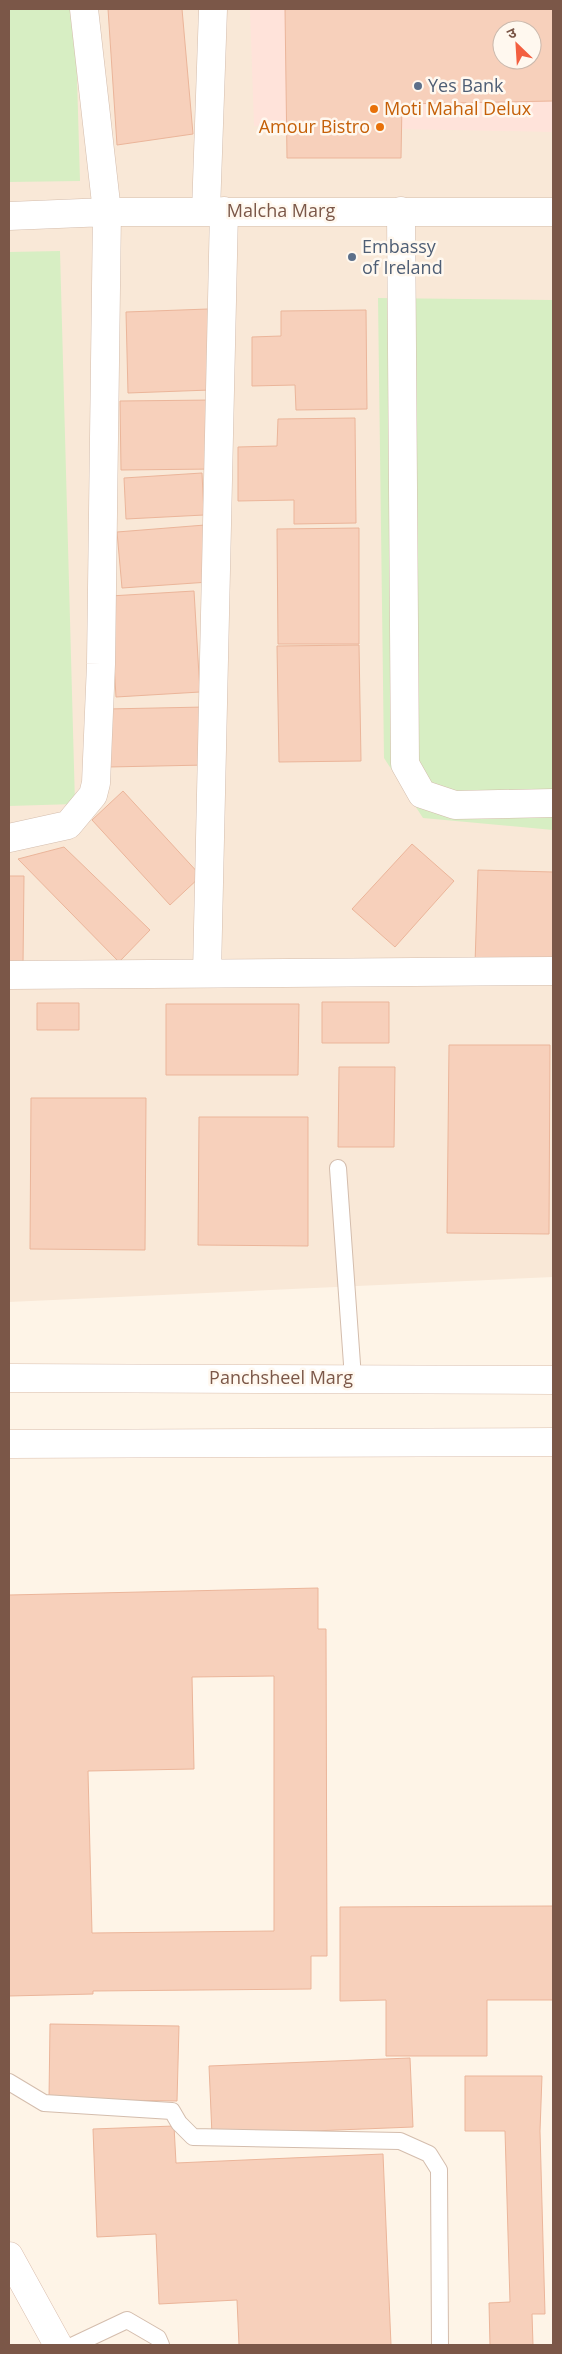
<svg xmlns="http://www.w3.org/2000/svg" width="562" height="2354" viewBox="0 0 562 2354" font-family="'Open Sans','Noto Sans Devanagari',sans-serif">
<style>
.residential{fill:#f9e8d7;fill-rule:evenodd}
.commercial{fill:#ffe3da;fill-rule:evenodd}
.green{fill:#d7eec3}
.building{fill:#f7d0bb;stroke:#ebb59a;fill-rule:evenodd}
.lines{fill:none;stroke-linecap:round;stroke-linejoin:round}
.service-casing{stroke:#d4bdad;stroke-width:18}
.minor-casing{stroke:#d4bdad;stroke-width:29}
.secondary-casing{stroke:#dabead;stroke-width:29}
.service{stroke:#fff;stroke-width:16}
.minor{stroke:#fff;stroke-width:28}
.secondary{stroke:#fff;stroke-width:28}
.service-dot{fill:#5c6f8a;stroke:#fff8ef;stroke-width:2}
.food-dot{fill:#e8710a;stroke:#fff8ef;stroke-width:2}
.labels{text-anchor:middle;stroke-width:5;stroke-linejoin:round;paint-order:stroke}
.service-label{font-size:18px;fill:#4e5e75;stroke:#fff8ef;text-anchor:start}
.food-label{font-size:18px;fill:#c56008;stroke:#fff8ef;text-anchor:start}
.street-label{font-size:18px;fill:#7b5748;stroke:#fff8ef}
</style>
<rect width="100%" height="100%" fill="#fef4e7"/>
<path class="residential" d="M9,9H553V1277L9,1302ZM502,30H532V60H502Z"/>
<path class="commercial" d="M250,9H553V132L254,126ZM502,30H532V60H502Z"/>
<path class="green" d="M9,9H75L80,181L9,182Z
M60,251L75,804L9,806V252Z
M378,298L553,300V830L423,818L384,758Z"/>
<path class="building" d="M108,9H182L193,134L117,145Z
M285,9H553V101L402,104L401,158H287ZM502,30H532V60H502Z
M208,309L210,390L128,393L126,312Z
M366,310L367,409L296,410L295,385L252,386V337L281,336V311Z
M213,400L214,469L121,470L120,401Z
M355,418L356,523L294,524V500L238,501V447L277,446L278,419Z
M202,473L204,515L126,519L124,478Z
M205,525L209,582L122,588L117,532Z
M359,528V644H278L277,529Z
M194,591L200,692L116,697L110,596Z
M359,645L361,761L279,762L277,646Z
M205,707L206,765L108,767L107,709Z
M123,791L201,876L170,905L92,820Z
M412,844L454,881L395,947L352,909Z
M64,847L150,930L119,962L18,859Z
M478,870L553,872V966L475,964Z
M9,876H24L23,964H9Z
M322,1002H389V1043H322Z
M37,1003H79V1030H37Z
M166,1004H299L298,1075H166Z
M449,1045H550L549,1234L447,1233Z
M339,1067H395L394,1147H338Z
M31,1098H146L145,1250L30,1249Z
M199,1117H308V1246L198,1245Z
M318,1588V1629H326L327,1956H311V1989L93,1991V1994L9,1996V1595ZM274,1676V1931L92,1933L88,1771L194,1769L192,1677Z
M553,1906V2000H487V2056H386V2000L340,2001V1907Z
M50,2024L179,2026L177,2101L49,2099Z
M410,2058L413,2127L212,2135L209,2066Z
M465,2076H542L540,2131L545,2314H532L533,2345H490L489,2303L510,2302L505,2131H465Z
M174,2126L176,2163L383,2154L391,2345H239L237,2300L159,2304L156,2234L97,2237L93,2129Z"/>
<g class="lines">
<g class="service-casing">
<path id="service" d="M338,1168L353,1378
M9,2082L44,2103L172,2111L179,2123L193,2137L400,2141L429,2154L439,2170L440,2345
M74,2345L127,2320L158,2338L161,2345"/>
</g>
<g class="minor-casing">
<path id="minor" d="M206,211L213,9
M401,211L405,764L422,794L455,805L553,803
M9,216L107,212H553
M9,838L68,825L93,795L96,783L101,664L107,212L84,9
M207,973L224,211
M9,975L553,971"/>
</g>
<g class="secondary-casing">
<path id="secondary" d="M9,1378L553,1380
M9,1444L553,1442
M9,2256L58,2345"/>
</g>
<use href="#service" class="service"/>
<use href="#minor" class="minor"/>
<use href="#secondary" class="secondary"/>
</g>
<g class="service-dot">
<circle cx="418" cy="86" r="5"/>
<circle cx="352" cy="257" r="5"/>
</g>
<g class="food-dot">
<circle cx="374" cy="109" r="5"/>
<circle cx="380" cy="127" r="5"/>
</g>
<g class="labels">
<g class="service-label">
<text x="428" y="92">Yes Bank</text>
<text x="362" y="253">Embassy<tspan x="362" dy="21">of Ireland</tspan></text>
</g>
<g class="food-label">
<text x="384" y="115">Moti Mahal Delux</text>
<text x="370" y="133" text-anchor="end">Amour Bistro</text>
</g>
<g class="street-label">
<text x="281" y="217">Malcha Marg</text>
<text x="281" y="1384">Panchsheel Marg</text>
</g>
</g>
<rect width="562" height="2354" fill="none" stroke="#7b5748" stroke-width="20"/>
<g transform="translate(517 45) rotate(335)"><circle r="24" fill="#fff8ef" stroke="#cab8ac"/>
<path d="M0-4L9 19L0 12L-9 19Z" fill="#f35f40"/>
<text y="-8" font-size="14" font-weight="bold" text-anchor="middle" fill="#7b5748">उ</text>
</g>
</svg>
